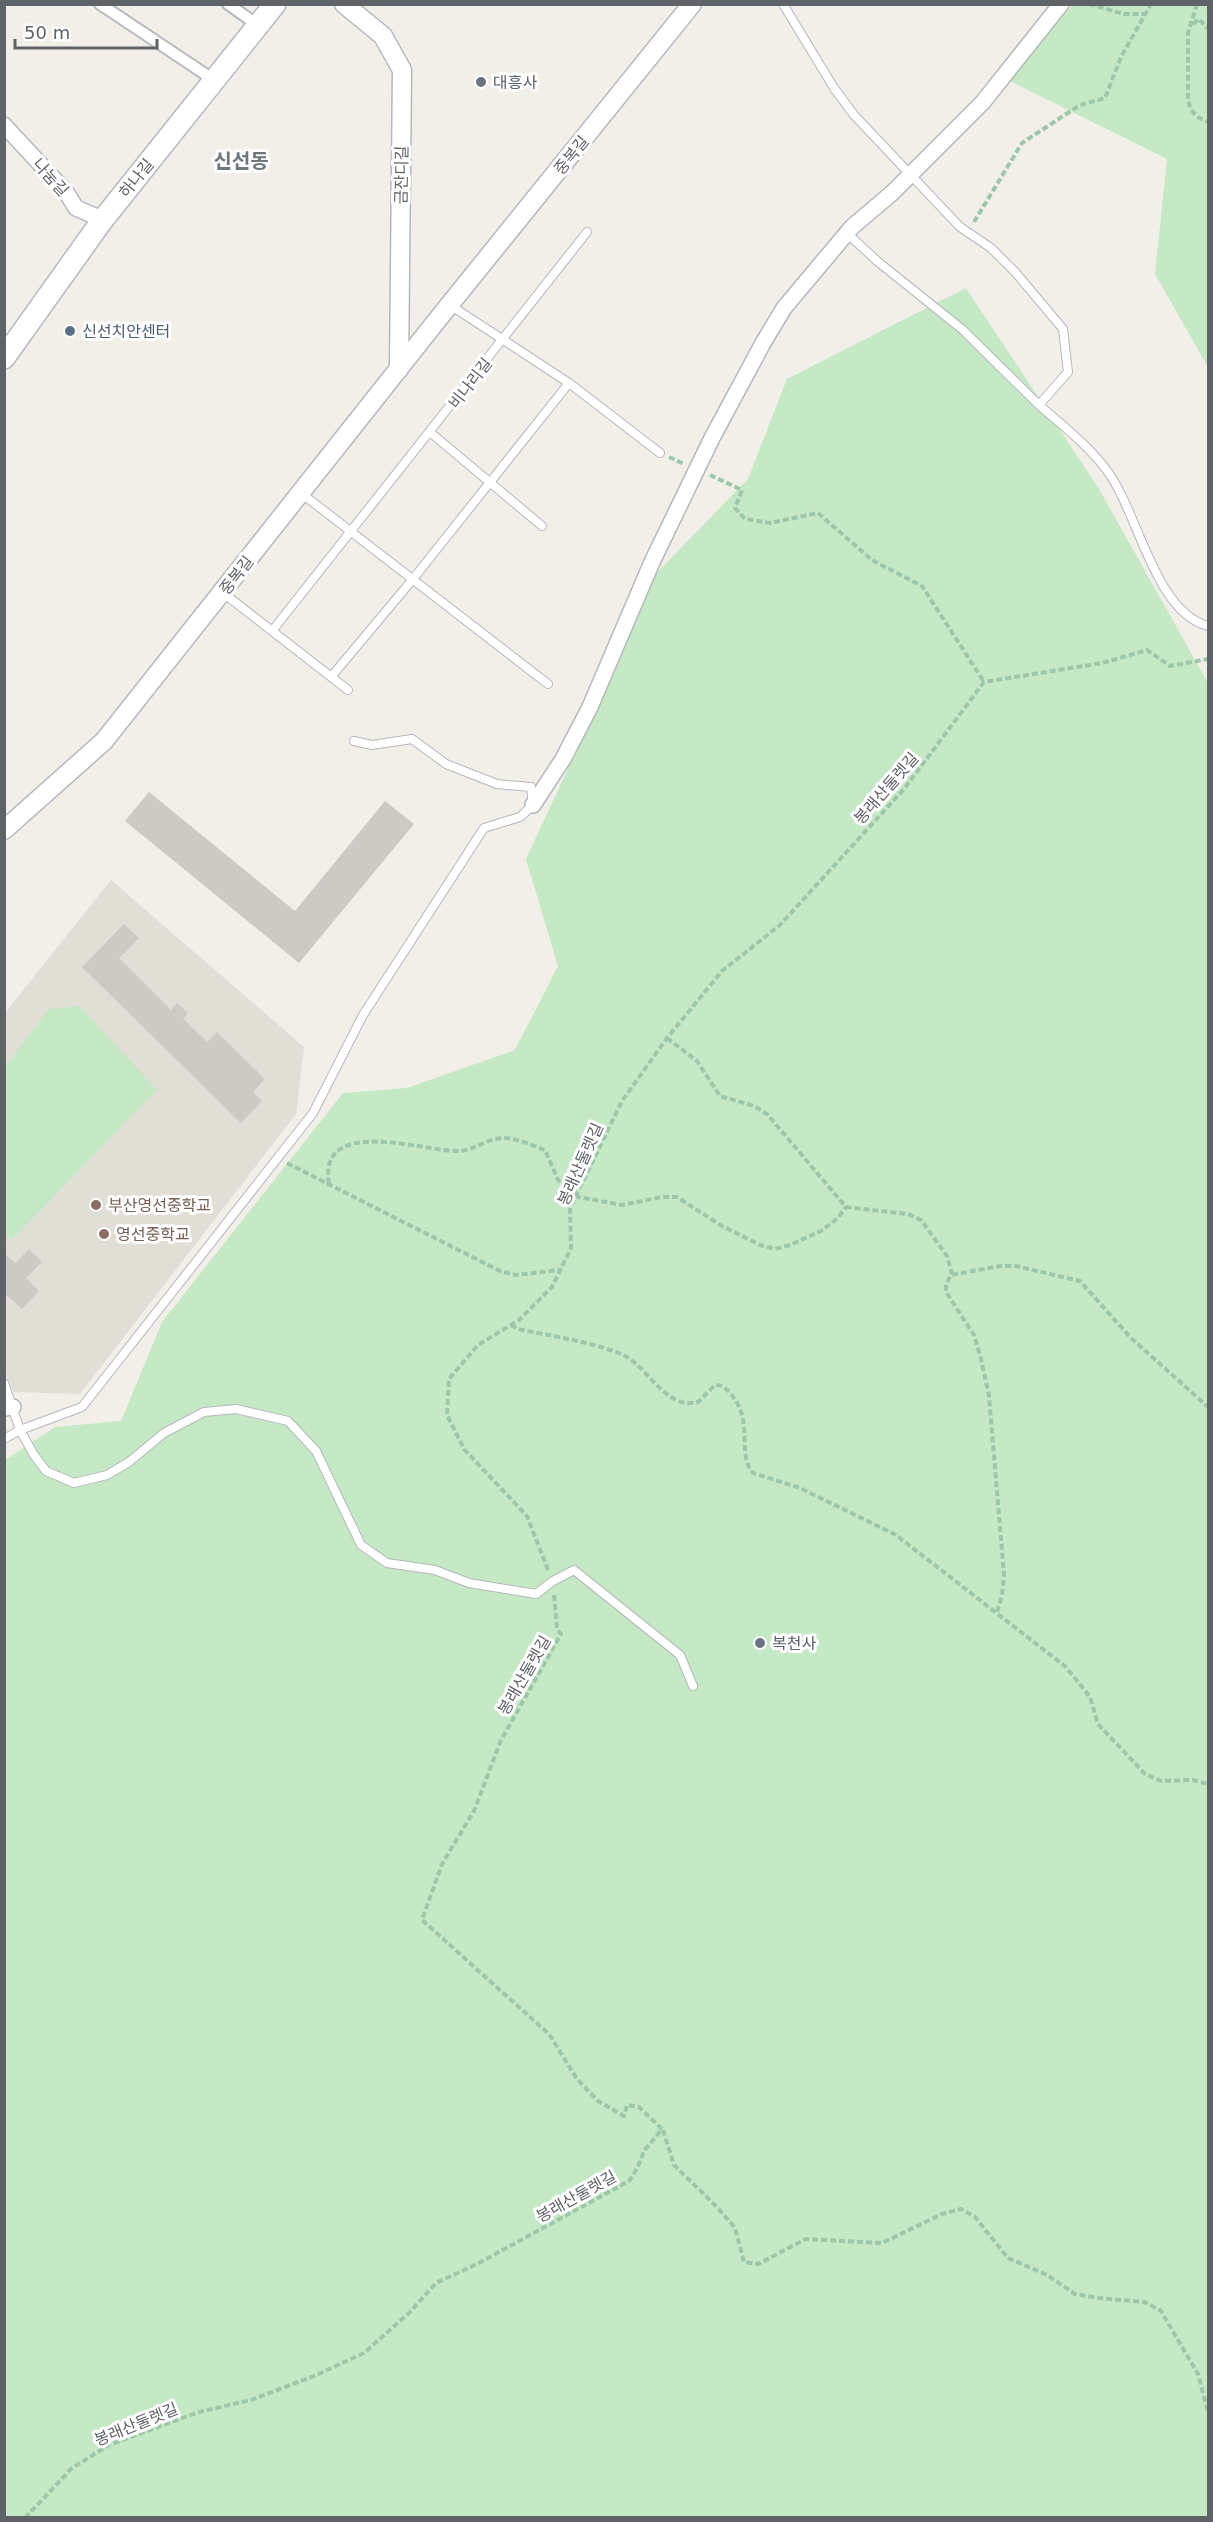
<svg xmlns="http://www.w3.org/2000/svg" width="1213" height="2522" viewBox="0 0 1213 2522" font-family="'DejaVu Sans','Noto Sans KR',sans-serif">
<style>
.education{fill:#e1ded6}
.green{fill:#c5e8c5}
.building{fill:#cccac5}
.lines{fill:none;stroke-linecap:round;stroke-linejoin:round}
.service-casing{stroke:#b5b8bc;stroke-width:10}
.pedestrian-casing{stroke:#b5b8bc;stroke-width:14}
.minor-casing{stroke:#b5b8bc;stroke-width:18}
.tertiary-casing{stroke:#b5b8bc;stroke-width:21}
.secondary-casing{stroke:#b6babf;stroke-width:24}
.path{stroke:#9cc7a9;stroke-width:4;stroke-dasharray:6 3;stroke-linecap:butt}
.service{stroke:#fff;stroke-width:8}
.pedestrian{stroke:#fff;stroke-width:10}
.minor{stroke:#fff;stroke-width:15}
.tertiary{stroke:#fff;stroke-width:18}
.secondary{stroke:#fff;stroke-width:21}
.worship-dot{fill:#6b7280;stroke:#fff;stroke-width:2}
.service-dot{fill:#5c6f8a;stroke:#fff;stroke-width:2}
.education-dot{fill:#8d6e63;stroke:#fff;stroke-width:2}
.labels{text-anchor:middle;stroke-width:6;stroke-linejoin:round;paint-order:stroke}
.worship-label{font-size:16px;fill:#5b616d;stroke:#fff;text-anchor:start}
.street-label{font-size:16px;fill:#5f6368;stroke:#fff}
.service-label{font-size:16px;fill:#4e5e75;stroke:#fff;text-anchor:start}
.education-label{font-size:16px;fill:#785e54;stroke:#fff;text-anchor:start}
.quarter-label{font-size:20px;font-weight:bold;fill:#70757a;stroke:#fff}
</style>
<rect width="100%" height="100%" fill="#f1efe8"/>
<path class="education" d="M111,880L304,1047L296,1114L80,1394L13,1392L5,1372L4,1014Z"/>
<path class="green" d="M1073,5H1208V367L1155,274L1167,159L1000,76Z
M966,288L1099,489L1208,683V2517L5,2518V1460L55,1427L121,1421L162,1322L343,1093L407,1088L515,1050L558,966L526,859L586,730L638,592L748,479L787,379Z
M80,1006L157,1090L12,1240L4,1232L5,1067L49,1009Z"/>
<path class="building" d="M149,792L295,911L385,801L414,824L299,963L125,821Z
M124,924L139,938L119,958L171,1010L177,1003L188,1013L183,1019L207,1042L217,1032L265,1079L253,1092L262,1101L241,1123L82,967Z
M29,1249L42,1262L26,1278L39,1291L22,1309L4,1293V1253L15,1263Z"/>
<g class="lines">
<g class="service-casing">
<path id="service" d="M783,4L834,88L854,115L960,227L991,248L1016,273L1063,329L1068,372L1039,405L963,330L877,261L847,233
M450,305L569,383L660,453
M1039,405C1063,426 1089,446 1108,472C1139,515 1155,612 1208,626
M431,433L542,526
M301,493L548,684
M222,592L348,690
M272,631L587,232
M331,677L413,579L569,383
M4,1383L20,1430L34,1455L46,1471L74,1483L107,1475L129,1462L164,1433L204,1412L236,1409L288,1421L316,1451L361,1545L387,1563L435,1570L469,1583L536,1594L553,1581L574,1570L680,1655L693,1686
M4,1439L20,1430L82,1407L313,1113L363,1015L484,828L520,817L533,805L531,787L497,784L446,764L412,739L372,745L354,741"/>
</g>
<g class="pedestrian-casing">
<path id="pedestrian" d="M100,4L214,80
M228,4L259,26"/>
</g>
<g class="minor-casing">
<path id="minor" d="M4,125L66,192L76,208L97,217L101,222
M533,805L563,759L590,707L652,562L712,438L763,343L784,308L852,227L892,193L983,102L1061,4
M4,1408L13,1407"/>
</g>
<g class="tertiary-casing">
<path id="tertiary" d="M344,4L383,36L402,70L399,369
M4,830L104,741L438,319L692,4"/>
</g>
<g class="secondary-casing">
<path id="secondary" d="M4,358L101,222L275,4"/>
</g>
<path class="path" d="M1089,4L1124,14H1146
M1197,4L1188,33V100C1191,113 1196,117 1208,122
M1193,24L1199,19L1208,29
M974,222L1022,143L1080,105L1105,98L1121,57L1151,4
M669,457L684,464
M710,475L742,490L735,508L745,519L770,523L818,513L872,560L922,586L984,682
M667,1038L697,1061L720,1096L754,1106L767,1114L846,1207L908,1214L921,1220L947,1256L952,1274
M287,1163L500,1271L516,1275L559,1270
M329,1184C317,1115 423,1151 457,1151C472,1151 482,1142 496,1139C512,1135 530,1145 545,1150L558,1180L573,1196L622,1205L662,1197H677L722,1226L760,1245L775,1249L790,1245L821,1231L838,1218L846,1207
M511,1325L518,1329C546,1335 604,1344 627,1357C650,1371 667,1410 698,1402L715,1385C722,1385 726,1388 730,1393C755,1420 736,1454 753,1473L800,1488L896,1535L1066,1667L1090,1697L1098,1724L1145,1774L1161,1781L1193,1780L1208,1784
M548,1570L527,1516L464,1449L447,1415L449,1379L478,1345L519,1320L552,1287L571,1248L570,1208L622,1101L667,1038L722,971L780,925L904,789L984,682L1102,663L1147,650L1170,666L1208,659
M997,1612L1002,1596L1004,1575L989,1396L981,1359L974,1335L946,1292V1284L951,1275L1000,1266H1016L1080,1281L1130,1337L1208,1407
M663,2130L674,2165L718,2208L735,2228L744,2262L758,2264L806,2239L882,2243L942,2214L961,2209L975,2217L1008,2258L1047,2275L1075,2294L1098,2298L1145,2302L1161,2311L1198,2374L1208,2412
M25,2518L72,2468L109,2445L199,2412L251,2400L314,2376L364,2353L409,2313L436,2283L477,2264L629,2181L637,2169L644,2151L662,2129L639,2107L627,2105L624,2116L598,2101L577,2079L549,2034L422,1920L442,1864L474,1811L501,1740L561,1634L557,1629L554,1594"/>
<use href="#service" class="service"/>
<use href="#pedestrian" class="pedestrian"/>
<use href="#minor" class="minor"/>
<use href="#tertiary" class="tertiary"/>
<use href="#secondary" class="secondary"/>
</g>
<g class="worship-dot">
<circle cx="481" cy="82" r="6"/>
<circle cx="760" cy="1643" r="6"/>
</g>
<circle class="service-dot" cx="70" cy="331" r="6"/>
<g class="education-dot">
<circle cx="96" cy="1205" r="6"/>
<circle cx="104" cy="1234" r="6"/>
</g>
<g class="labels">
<g class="worship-label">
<text x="493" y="88">대흥사</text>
<text x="772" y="1649">복천사</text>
</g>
<g class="street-label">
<text transform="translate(571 155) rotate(-51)" y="6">중복길</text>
<text transform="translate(401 175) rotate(-89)" y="6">금잔디길</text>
<text transform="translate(51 177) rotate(48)" y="6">나눔길</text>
<text transform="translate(136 178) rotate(-51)" y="6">하나길</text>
<text transform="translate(470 383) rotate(-52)" y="6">비나리길</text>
<text transform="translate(236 575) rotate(-52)" y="6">중복길</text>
<text transform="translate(886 788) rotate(-49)" y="6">봉래산둘렛길</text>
<text transform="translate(580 1164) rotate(-66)" y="6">봉래산둘렛길</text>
<text transform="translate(524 1675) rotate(-60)" y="6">봉래산둘렛길</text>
<text transform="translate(576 2196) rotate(-29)" y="6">봉래산둘렛길</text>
<text transform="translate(136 2424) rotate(-22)" y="6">봉래산둘렛길</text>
</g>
<g class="service-label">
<text x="82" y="337">신선치안센터</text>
</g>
<g class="education-label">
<text x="108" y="1211">부산영선중학교</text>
<text x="116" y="1240">영선중학교</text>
</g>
<g class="quarter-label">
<text x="241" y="168">신선동</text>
</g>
</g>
<rect width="1213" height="2522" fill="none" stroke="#5f6368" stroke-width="12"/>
<path d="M15 39v9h142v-9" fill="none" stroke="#5f6368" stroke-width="3"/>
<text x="24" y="39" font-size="18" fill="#5f6368" stroke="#ffffff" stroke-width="4.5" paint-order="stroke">50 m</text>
</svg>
